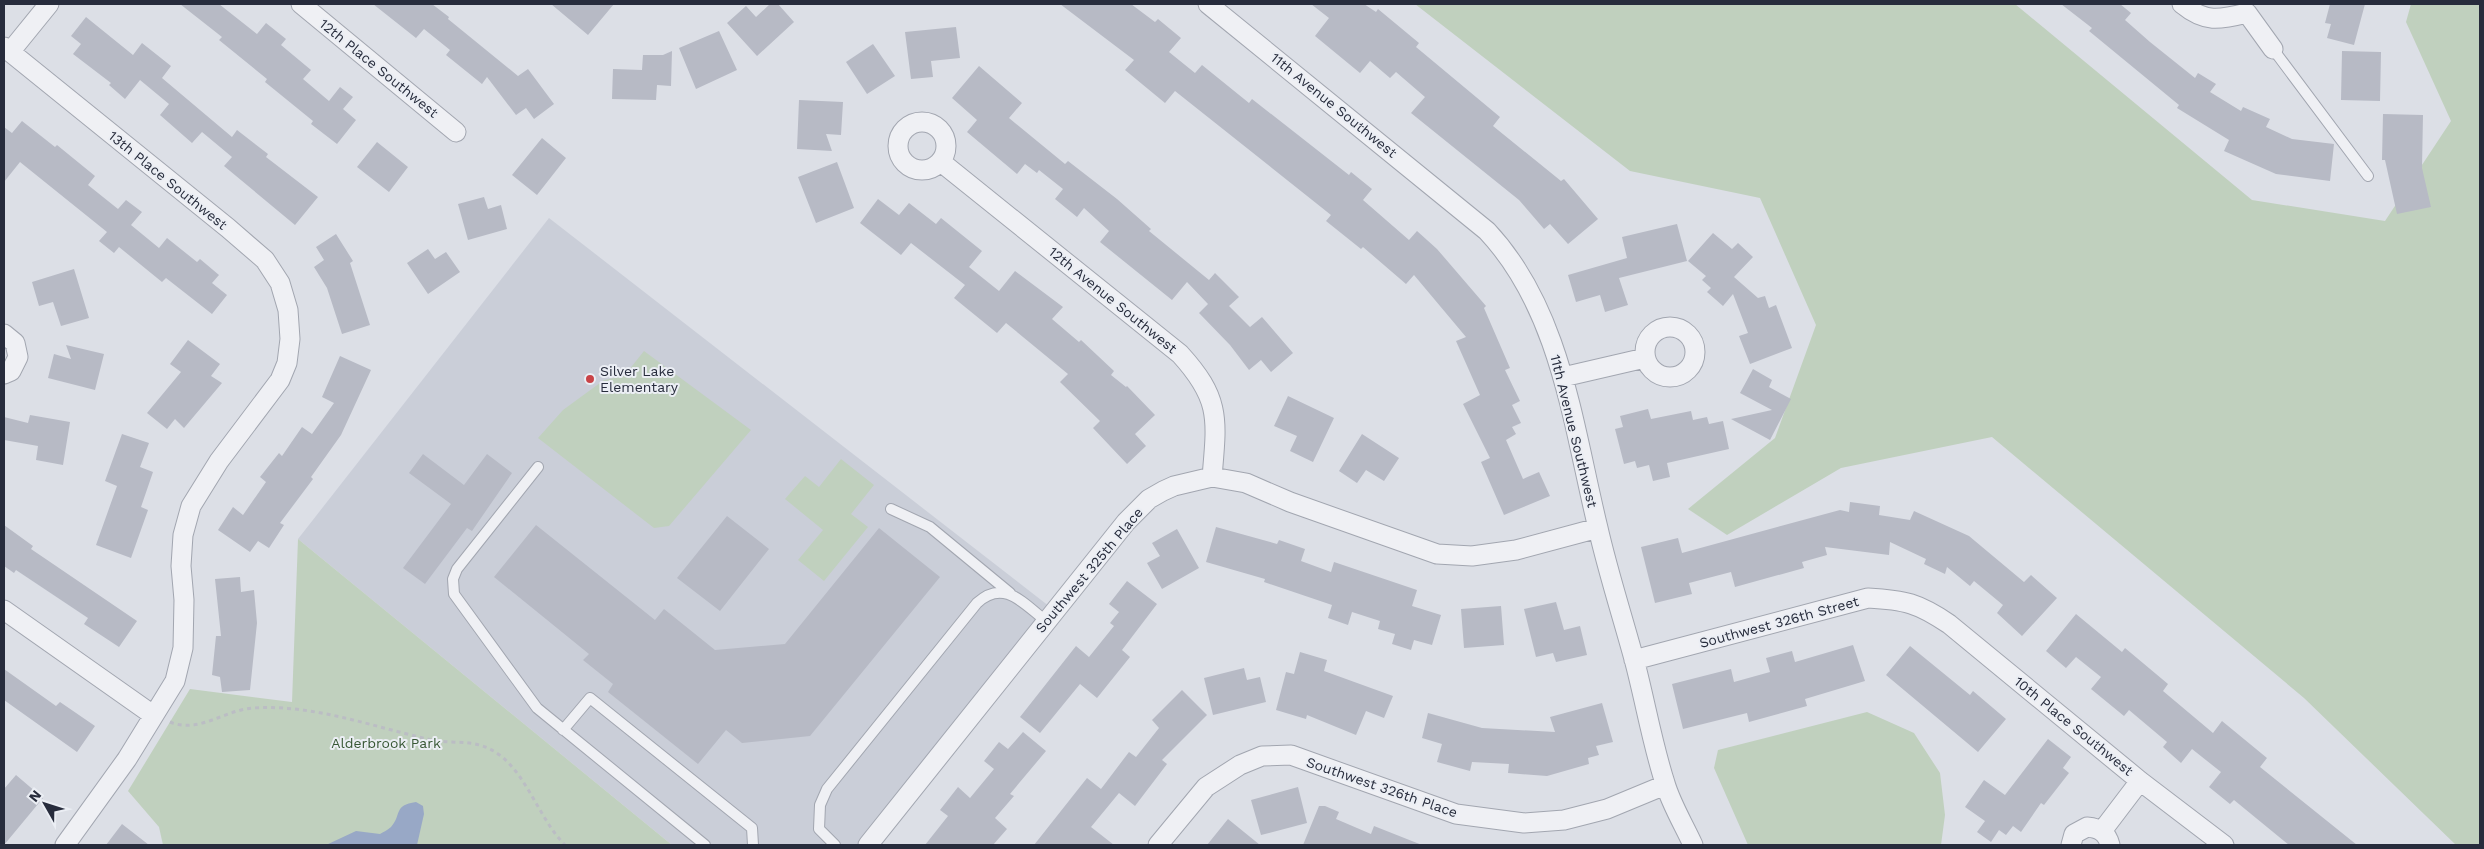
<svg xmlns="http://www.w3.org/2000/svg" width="2484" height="849" viewBox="0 0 2484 849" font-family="'Work Sans',sans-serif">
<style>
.built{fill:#caced8}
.green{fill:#c0d0be}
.water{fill:#98a8c6}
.building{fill:#b7bac5}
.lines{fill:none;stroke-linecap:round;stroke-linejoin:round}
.lane-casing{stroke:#a2a6b0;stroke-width:12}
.street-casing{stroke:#a2a6b0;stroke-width:21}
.path{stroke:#bbbdc4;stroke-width:3;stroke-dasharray:4 4;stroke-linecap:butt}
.lane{stroke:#eff0f4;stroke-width:10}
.street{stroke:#eff0f4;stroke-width:19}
.poi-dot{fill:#c94347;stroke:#ebeef4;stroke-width:2}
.labels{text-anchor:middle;stroke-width:4;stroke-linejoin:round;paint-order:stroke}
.street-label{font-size:14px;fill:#272c3c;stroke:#ebeef4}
.poi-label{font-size:14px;fill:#272c3c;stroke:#ebeef4;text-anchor:start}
.park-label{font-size:14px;fill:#375734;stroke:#ebeef4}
</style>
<rect width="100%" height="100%" fill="#dcdfe6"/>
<path class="built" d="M549,218L1054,610L868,845H672L298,539Z"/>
<path class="green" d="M1415,4H2015L2252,200L2385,221L2451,121L2406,22L2411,4H2480V845H2456L2304,698L1992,437L1841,468L1727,535L1688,509L1775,438L1816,325L1760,198L1630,171Z
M644,351L751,430L669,526L654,528L538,438L563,410L604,380L624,376Z
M841,459L874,485L851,514L868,527L824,581L798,560L823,530L785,499L805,476L819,487Z
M298,539L672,845H163L159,827L128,791L190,689L292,702Z
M1867,712L1914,733L1940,773L1945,815L1941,845H1748L1714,768L1718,750Z"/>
<path class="water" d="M416,802L423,806L424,814L417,845H326L356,831L380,834C383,832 388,830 391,827C402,815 393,805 416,802Z"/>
<path class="building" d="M180,4H219L257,34L266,23L286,39L281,45L311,70L303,79L329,101L340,87L353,97L343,109L356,120L337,144L311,124L313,121L265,82L267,79L219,40L222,37Z
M373,4H432L449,17L448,19L518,76L528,69L554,104L534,119L526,108L516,115L487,77L482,84L446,55L450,50L424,29L416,38Z
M551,4H614L588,35Z
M770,4H778L794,22L757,56L727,23L746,6L756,17Z
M1060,4H1131L1155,22L1158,19L1181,38L1169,52L1195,73L1202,65L1249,103L1252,99L1349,175L1351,172L1372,189L1363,200L1409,240L1417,231L1437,249L1486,306L1484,308L1510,368L1505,370L1520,401L1512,405L1521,423L1512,427L1516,434L1506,440L1523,479L1539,472L1550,496L1504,515L1481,462L1490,458L1463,404L1480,395L1456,341L1466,337L1414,275L1406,284L1363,247L1361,249L1326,221L1331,215L1175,91L1165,103L1125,70L1134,60Z
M1311,4H1364L1376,12L1378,9L1419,43L1416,47L1500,117L1493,126L1561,181L1564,179L1598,219L1568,244L1550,224L1544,229L1519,200L1411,113L1425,97L1396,72L1390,78L1370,61L1360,73L1315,36L1329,18Z
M2061,4H2120L2131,13L2125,20L2150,42L2195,78L2198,73L2216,84L2210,92L2241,111L2243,107L2270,119L2266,127L2292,139L2334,144L2330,181L2276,174L2224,151L2229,140L2177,108L2179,105L2089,31L2092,28Z
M2330,4H2365L2354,45L2327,38L2331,24L2325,23Z
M86,17L133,55L142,43L171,66L162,78L232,137L237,130L268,154L266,157L318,197L295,225L224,166L232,157L202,132L192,143L160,115L169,104L140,80L125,99L109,85L111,83L73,54L81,44L71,36Z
M956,27L960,58L931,61L933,77L911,79L905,32Z
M719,31L737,70L696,89L679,48Z
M873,44L895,76L867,94L846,62Z
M672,51L671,86L657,85L656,100L612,99L613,69L642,70L643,55H663Z
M2342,51L2381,52L2380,101L2341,100Z
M979,66L1022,103L1009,118L1065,164L1068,161L1117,199L1151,229L1149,231L1209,280L1215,273L1239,297L1229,306L1250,327L1262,317L1293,353L1271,372L1261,360L1249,370L1230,345L1199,313L1208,304L1187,282L1172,300L1100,242L1109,231L1084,208L1077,217L1055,199L1063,189L1039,170L1037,173L1025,164L1017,174L967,132L977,120L952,98Z
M799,100L843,102L841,135L826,134L832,151L797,149Z
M2383,114L2423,115L2422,168L2431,207L2397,214L2385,160H2382Z
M22,121L55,147L57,145L95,176L88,185L118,209L126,200L142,212L131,225L159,248L167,238L197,262L200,259L219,275L212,283L227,295L212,314L166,278L162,282L119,247L114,253L99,241L107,232L20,162L4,182V127L12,133Z
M542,138L566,158L537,195L512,175Z
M377,142L408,167L389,192L357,167Z
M837,162L854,208L816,223L798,177Z
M484,197L488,209L501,205L507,229L468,240L458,204Z
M878,199L899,215L909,203L936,224L941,218L982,251L969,267L999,291L1015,271L1063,307L1052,319L1079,342L1081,340L1114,371L1111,375L1126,387L1127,386L1155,415L1135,434L1146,446L1127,464L1093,428L1100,421L1060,382L1068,374L1006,323L997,333L954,298L965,285L911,243L901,255L860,223Z
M1677,224L1687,261L1619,278L1628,305L1605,312L1600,295L1576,302L1568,275L1627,258L1622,237Z
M1713,233L1732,249L1738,243L1753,257L1734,277L1758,298L1765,296L1769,308L1776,305L1792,348L1750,364L1739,336L1748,333L1733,294L1723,306L1707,292L1711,288L1702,280L1706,276L1688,261Z
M336,234L353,261L350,263L370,325L342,334L327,288L314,267L324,260L316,247Z
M428,249L435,259L446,252L460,272L428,294L407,263Z
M74,269L89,318L61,326L53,302L39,306L32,282Z
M188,340L220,364L211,376L222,383L184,428L175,419L167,429L147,413L181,372L170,364Z
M66,345L104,354L95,390L48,378L54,354L71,359Z
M340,356L371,370L341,435L311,477L313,479L280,523L284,525L269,548L258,541L250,552L218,530L233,507L243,515L266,482L260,477L279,453L282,456L302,427L312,434L334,403L322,397Z
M1753,369L1772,380L1769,387L1791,399L1770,440L1731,419L1772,410L1740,393Z
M1288,396L1334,418L1313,462L1290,451L1297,436L1274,426Z
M1648,409L1651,419L1691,411L1693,420L1707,417L1709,424L1723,421L1729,449L1667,463L1670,477L1653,481L1649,465L1637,468L1635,461L1624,464L1615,429L1623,427L1620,416Z
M30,415L70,422L63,465L36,460L38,446L4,440V417L28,423Z
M122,434L149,443L140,467L153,472L141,507L148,510L131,558L96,545L117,486L105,481Z
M1362,434L1399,458L1384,481L1366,470L1357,483L1339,471Z
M423,454L464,485L487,454L512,473L472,531L467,528L425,584L403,568L451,504L409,473Z
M1850,502L1880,506L1879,515L1910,520L1914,511L1969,536L2024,582L2031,575L2057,598L2022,636L1997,613L2003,605L1974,581L1970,586L1947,567L1945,574L1924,564L1926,559L1890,542L1889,555L1825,547L1827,555L1802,562L1804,568L1735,587L1731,572L1689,583L1692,594L1655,603L1641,547L1678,538L1682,553L1840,510L1849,512Z
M727,516L769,549L720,611L677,578Z
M4,525L33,546L31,549L137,621L119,647L84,624L88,618L16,570L14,573L4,566Z
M536,525L655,620L664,609L715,650L785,644L879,528L940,577L810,736L742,743L726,730L698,764L608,692L613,684L583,660L589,654L494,577Z
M1216,527L1277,544L1279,540L1305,549L1301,561L1331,572L1334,562L1417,590L1412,606L1441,615L1432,645L1414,640L1411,650L1392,644L1395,634L1378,629L1380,621L1352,612L1348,625L1328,618L1332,605L1264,582L1265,579L1206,562Z
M1177,529L1199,568L1162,589L1147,563L1160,556L1152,543Z
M240,577L241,592L254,590L257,623L250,690L222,692L220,677L212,675L216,636H221L215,579Z
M1127,581L1157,604L1122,650L1130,657L1097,698L1080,684L1040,733L1020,717L1076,646L1089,657L1114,626L1110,623L1119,612L1109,604Z
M1556,602L1564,630L1580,626L1587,655L1556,662L1553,653L1536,657L1524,609Z
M1501,606L1504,645L1464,648L1461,609Z
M2076,614L2122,652L2125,648L2168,684L2163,691L2213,733L2222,721L2267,758L2260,767L2357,845H2289L2234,800L2230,804L2209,787L2221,772L2192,749L2181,763L2163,747L2167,742L2129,710L2124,716L2091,689L2101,677L2076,657L2066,668L2046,651Z
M1853,645L1865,681L1805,699L1807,706L1749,722L1747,713L1683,729L1672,684L1731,669L1734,682L1770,672L1766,658L1792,651L1795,662Z
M1910,646L1970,695L1973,691L2006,719L1978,752L1886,675Z
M1300,652L1327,660L1324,671L1393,696L1384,718L1366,711L1356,735L1307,715L1306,719L1276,710L1286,672L1294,674Z
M1244,668L1247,680L1260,677L1266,702L1213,715L1204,678Z
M4,669L56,706L60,702L95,726L77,752L4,700Z
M1182,690L1207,715L1162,760L1167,764L1135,806L1119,793L1091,827L1114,845H1034L1087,778L1101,789L1129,752L1136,757L1159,728L1152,720Z
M1602,703L1613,742L1596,746L1599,755L1588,758L1589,764L1547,776L1508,773L1509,764L1472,762L1470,771L1437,762L1442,744L1422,738L1428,713L1482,728L1555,732L1550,717Z
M1023,732L1046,751L1010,794L1014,796L995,818L1007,829L993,845H925L948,816L940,810L958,787L970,798L994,769L984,761L999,742L1008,749Z
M2048,739L2071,757L2063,768L2069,773L2044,805L2041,803L2021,832L2013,826L2006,835L1999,830L1991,842L1977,832L1985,821L1965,807L1984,780L2005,795Z
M16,775L43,798L4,845V789Z
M1298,787L1307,823L1261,835L1251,800Z
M1319,806H1325L1339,812L1336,819L1371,834L1374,826L1422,845H1303Z
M1228,819L1260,845H1207Z
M122,824L149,845H106Z"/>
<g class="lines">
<g class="lane-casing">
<path id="lane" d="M2273,49L2368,176
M538,467L457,569L453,579L454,594L537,708L705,845
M891,509L930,527L1010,593
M563,730L590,698L752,828L753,845
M835,845L819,829L820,805L827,789L977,603C1004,578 1024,604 1046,621"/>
</g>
<g class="street-casing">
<path id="street" d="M301,4L456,132
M1208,4L1487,231C1561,310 1573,426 1598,528C1608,572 1622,615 1634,659C1645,700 1652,743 1665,783C1671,804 1684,825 1693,845
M2182,4C2205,23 2219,20 2247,13
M2247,13L2273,49
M4,47L228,228L265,260L280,283L288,310L290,339L287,363L280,380L219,461L191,506L183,535L181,566L184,600L183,648L175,681L127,759L65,845
M10,52L49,4
M898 146a24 24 0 1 1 48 0a24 24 0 1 1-48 0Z
M941,162L1180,354C1221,399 1217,419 1212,477
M1645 352a25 25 0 1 1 50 0a25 25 0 1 1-50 0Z
M4,334L15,343L18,357L11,371L4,374
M1563,377L1645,358
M4,610L153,715
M1634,660L1868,598C1905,600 1918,603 1949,624L2140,781L2224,845
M2102,831L2140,781
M868,845L1126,522L1149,499L1163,491L1174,486L1212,477L1246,483L1290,502L1437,554L1472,556L1516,550L1598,528
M1158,845L1206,787L1240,765L1262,756L1291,755L1456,814L1524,823L1564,820L1607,809L1665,785
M2071,845L2074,834L2087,827C2100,828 2107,833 2110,845"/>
</g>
<path class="path" d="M170,722C199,734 224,710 253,708C314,704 373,727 432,740C458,745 476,737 501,756C529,779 540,820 565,845"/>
<use href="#lane" class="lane"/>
<use href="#street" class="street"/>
</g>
<circle class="poi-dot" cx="590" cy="379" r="5"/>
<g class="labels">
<g class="street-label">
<text transform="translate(379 68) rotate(39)" y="5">12th Place Southwest</text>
<text transform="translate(1334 105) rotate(39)" y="5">11th Avenue Southwest</text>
<text transform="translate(168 180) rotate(39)" y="5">13th Place Southwest</text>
<text transform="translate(1113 300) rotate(39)" y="5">12th Avenue Southwest</text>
<text transform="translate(1574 431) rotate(76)" y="5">11th Avenue Southwest</text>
<text transform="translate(1089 570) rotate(-50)" y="5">Southwest 325th Place</text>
<text transform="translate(1779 622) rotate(-15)" y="5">Southwest 326th Street</text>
<text transform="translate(2074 726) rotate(39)" y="5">10th Place Southwest</text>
<text transform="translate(1382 787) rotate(19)" y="5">Southwest 326th Place</text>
</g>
<g class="poi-label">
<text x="600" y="376">Silver Lake<tspan x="600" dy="16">Elementary</tspan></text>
</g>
<g class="park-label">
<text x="386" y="748">Alderbrook Park</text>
</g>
</g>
<rect width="2484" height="849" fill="none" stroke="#272c3c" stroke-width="10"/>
<g transform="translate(45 804) rotate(309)" stroke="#ebeef4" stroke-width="4" paint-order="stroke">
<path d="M0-4L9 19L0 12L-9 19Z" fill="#272c3c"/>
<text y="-8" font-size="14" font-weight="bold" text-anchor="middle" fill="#272c3c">N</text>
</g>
</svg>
